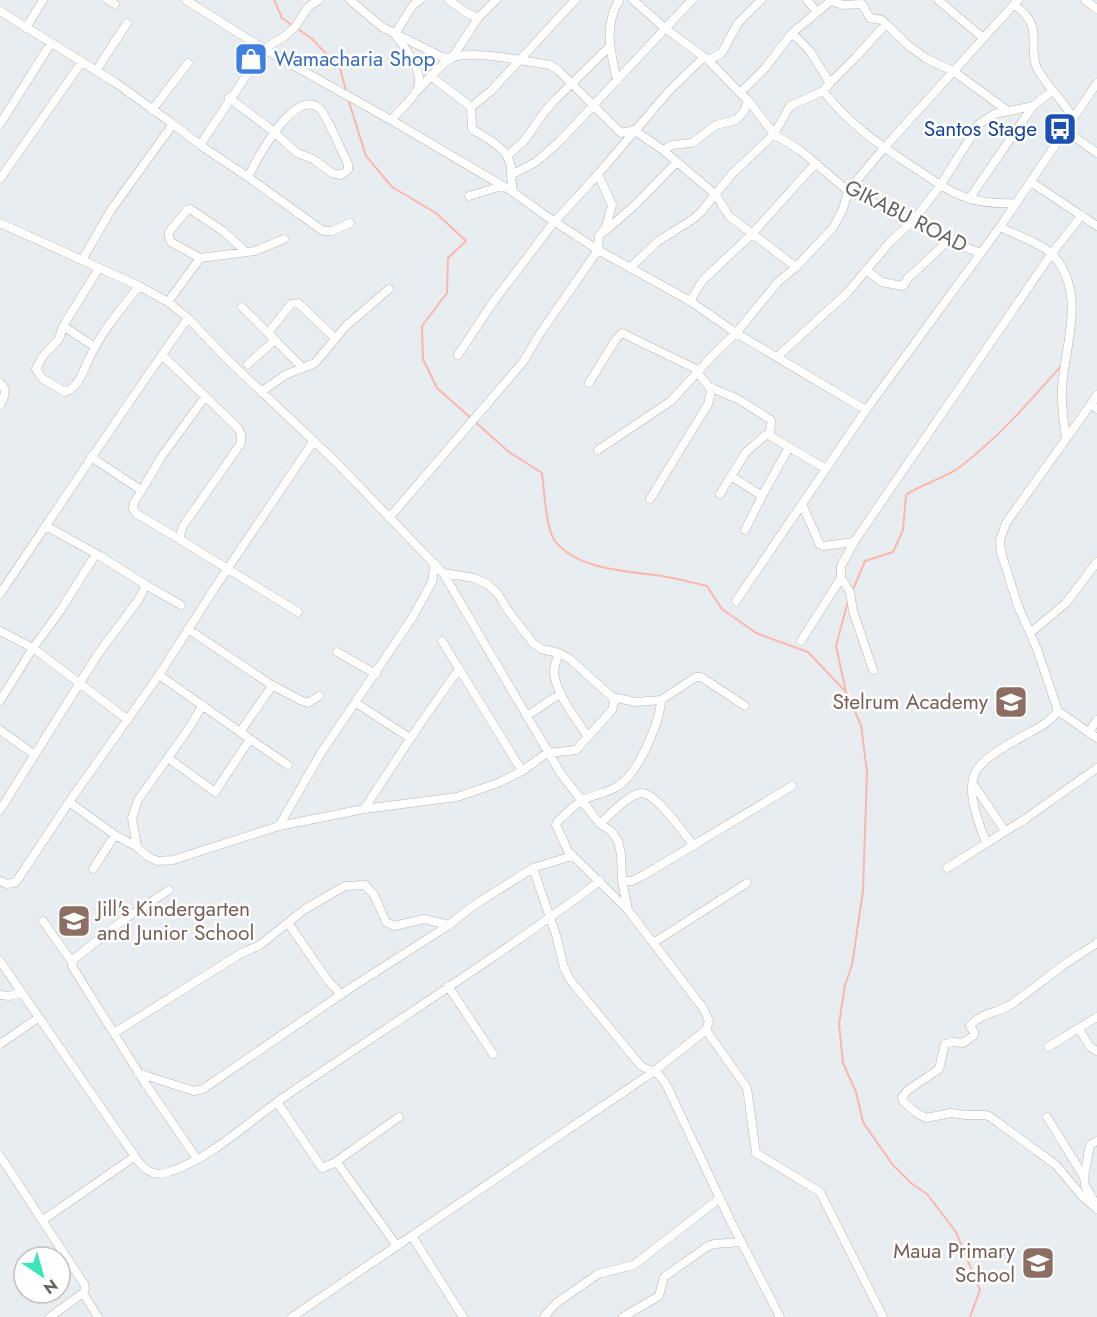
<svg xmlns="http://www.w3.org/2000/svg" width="1097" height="1317" viewBox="0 0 1097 1317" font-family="Jost,sans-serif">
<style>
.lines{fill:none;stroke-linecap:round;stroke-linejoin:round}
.stream{stroke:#fcb6ac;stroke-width:2}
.minor-casing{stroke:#bab5b3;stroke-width:9}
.minor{stroke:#fff;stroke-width:8}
.labels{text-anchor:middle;stroke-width:5;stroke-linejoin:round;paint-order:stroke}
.shop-label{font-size:21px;fill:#366cbe;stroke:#fff;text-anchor:start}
.transit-label{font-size:21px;fill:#164399;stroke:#fff;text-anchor:end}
.street-label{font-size:21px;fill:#68615f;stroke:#fff}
.education-label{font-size:21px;fill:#785e54;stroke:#fff;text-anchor:end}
</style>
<rect width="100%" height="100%" fill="#e8edf1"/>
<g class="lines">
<path class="stream" d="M274,0L282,18L293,26
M298,29L311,38L340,68L346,91
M348,99L366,156L392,187L436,213L466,241L448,258L447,293L422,326L423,359L437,388L509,452L542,473C544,488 546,530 555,541C578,571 632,571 667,577C680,579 694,583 707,586L722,609L756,633L808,652L846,692L861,725L867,772L863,891L852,965L845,985L839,1024L843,1063L856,1092L863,1122L892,1164L911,1183L927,1194L956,1232L980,1290L970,1317
M852,592L865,561L893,552L903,530L906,495C923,483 944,479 960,467C998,438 1030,401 1062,365
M846,692L836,646L848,601"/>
<g class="minor-casing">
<path id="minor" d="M108,0L115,4
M186,0L264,49L391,120
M350,0L382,27L442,57L452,58L478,18
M420,0L413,5L395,34C405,49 426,72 417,90C411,101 399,111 391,120L513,192L546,216L598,250L599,236L606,227L612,205L598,174
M449,0L465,12L478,18L496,0
M633,0L666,29L708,60L740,93L765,68L792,33L832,0
M807,0L817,12
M938,0L982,37
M1085,0L1097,9
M1014,4C1022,11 1032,19 1033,31C1035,44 1031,54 1037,68C1047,87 1063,100 1073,118
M0,11L116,83L173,124
M886,24L909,46L927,59L953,71L1008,111
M26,28L43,0
M708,60L721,54L738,23L761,0
M96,71L127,23
M432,77L471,107L472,129C490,140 514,151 511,175
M617,81C611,52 603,28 619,0
M830,83L856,57L886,24L882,20L870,18L862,4L843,5L831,1
M418,90C427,81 441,63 452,58C470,49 529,62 550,65L558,70L621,133L634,130L663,150L672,145L692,143L716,125L736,120L744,111L748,100
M823,91C852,127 880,145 918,170C933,180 945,190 962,196C979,203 997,204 1016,203
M740,93L748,100L774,134L801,151L848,191L920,224L948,241L981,253
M229,98L273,131L297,153L313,159L332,173L341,175L348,170V164C342,152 328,119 321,110C296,83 256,161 248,177L323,231H332L350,223
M471,107L491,91L575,0
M152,110L188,63
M0,124L51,43
M1065,130L1097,153
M200,145L248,177
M663,150L716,195L729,216L796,267
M507,156L524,141L545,111L557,98L610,46
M0,179L81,63
M1031,182L1097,226
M513,192L511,175L536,162L559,142L692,0
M469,196L502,186
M969,199L1033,106
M0,223L82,260L111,210L173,124L200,145L264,49L285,36L295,27L308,7L319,0
M1000,227C1014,234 1043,244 1053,255C1087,293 1065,344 1062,388C1061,405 1064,422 1066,439
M605,231L634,206L677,162
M200,258L171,242L169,237V232L187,210L190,209L223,231L246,252
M82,260L139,286L168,302L188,318L227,359L336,462L443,573L561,774L600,824L611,831L618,841L621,854L622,881L628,910L703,1008L709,1021L706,1030L653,1072L292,1317
M99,268L63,326L59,339L43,356L36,369L43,379L65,392C79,388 83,370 89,359C101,332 122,308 139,286
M630,268L657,242L693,219L700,213L732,174L774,134L790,106L823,91L830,83L809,50L792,33
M866,270L882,282L903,286L907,279L948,241
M690,301L703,280L752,234L815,164
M168,302L200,258L255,251L284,239
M242,307L303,368
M63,326L95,347
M268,333L291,304L298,303L335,338
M162,355L238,428L241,434V443L183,526L179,539L298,612
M458,355L491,305L554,222L593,180L669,91L704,57
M777,357L848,292L890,242L913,221L940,186L979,124L994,114L1033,106L1052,91
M248,364L275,340
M697,372L709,387L738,399L771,420L770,436
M0,383C8,390 4,396 1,404
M589,383L616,339L622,333L698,370
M261,392L285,375L315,363L346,326L389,289
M1097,395L1091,404L1097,409
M1091,404L1006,523L1000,540L1001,552L1018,606L1037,649L1058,711L1097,738
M598,450L671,401L715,353L736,333L778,282L796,267L833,228L843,209L848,191L884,148L1018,0
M91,457L141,490
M731,476L762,496L789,447
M720,494L746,452L767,434L826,469
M650,499L708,404L712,388
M802,504L820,545L823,546L854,542
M389,518L523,362L539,335L598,250L690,301L736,333L866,410L1000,227L1097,83
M46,526L100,556L146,585
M745,530L762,496
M179,539L137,514L133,509L134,503L162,456L205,397
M96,554L60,611L33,648L128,720
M0,594C62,502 123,409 188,318
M736,601L866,410
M188,629L270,684L300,700L308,703L319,696
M0,631L33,648L0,701
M1030,633L1066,603L1097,562
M442,641L522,771
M801,641L841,578
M337,652L376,674
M559,653C557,659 554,666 554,672C556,695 576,718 588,737
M873,670L853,611L850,592L841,578V566L854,542L1052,253L1082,215
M159,675L250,739L215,792L168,758
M612,697L636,702L661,700L696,677H701L745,706
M356,703L410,738
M527,716L561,693
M0,730L35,755
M240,732L270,689V684
M1089,732L1097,720
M250,739L288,765
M974,785L1005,831
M69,802L115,835L137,847L147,856L157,861L173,860L279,826L364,809L457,797L498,783L522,771L547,753L576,750L612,710L614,703L612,697L570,659L559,653L541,649L533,643L509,612L498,594L487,584L474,578L443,573
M364,809L420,724L459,669
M0,810L98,654L139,599L146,585L181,605
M600,824C609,815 628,795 641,793C656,792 684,834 694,846
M279,826L321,753L412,618L432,582L435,564
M986,842C979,824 967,794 974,775C980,759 1011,743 1025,735C1038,728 1049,723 1058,711
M137,847L132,818L138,800L187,731L203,705
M533,868L556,935L564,968L571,981L641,1066L658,1074L666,1084L730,1220L780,1317
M947,868L1025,819L1097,768
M93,869L115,835
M0,881L7,884L16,882L69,802L159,675L216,586L313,442
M622,881H632L644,875L792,786
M169,890L126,918L74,959L72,966L145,1083L197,1159
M627,909L568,851L556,825L558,821C566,814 574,805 583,800C594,794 608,793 618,786C638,774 660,722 661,700
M43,921L72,962
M288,923L329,982L341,994
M653,943L747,883
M1097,943C1084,952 1070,960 1058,969C1042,981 1027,994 1010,1005C997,1013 979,1014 970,1026L974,1032V1035L963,1043L953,1042L945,1044L939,1069L908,1090L902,1097L903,1101L915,1112L926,1118L951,1113L966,1115H984L989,1116L1056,1165L1082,1196L1097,1209
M0,961L138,1161C145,1170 153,1176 165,1173C209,1161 250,1120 287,1095C392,1024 499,956 600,881
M448,986L493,1054
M0,995L9,996L21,993
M1079,1029L1090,1047L1097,1051
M706,1030L747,1088L756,1153L820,1192L883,1317
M114,1033L240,954L260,945L305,909L345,886L365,885L374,895L386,922L394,926L424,919L449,925
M0,1044L38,1018
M1048,1047L1097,1017
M138,1073L194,1091L203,1089L349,989L449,925L473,906L533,868L572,856
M277,1102L322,1168L334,1163L338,1164L397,1246
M1047,1117L1084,1177
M0,1156L84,1284L85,1289L83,1293L50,1317
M334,1163L399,1117
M1096,1204L1085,1186L1084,1177L1090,1145L1097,1141
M43,1220L134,1157
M412,1236L463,1317
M83,1293L98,1317
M544,1317L555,1304L598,1274L634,1265L720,1198
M623,1317L659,1296L664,1277L708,1246L714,1244L741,1242"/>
</g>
<use href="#minor" class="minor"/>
</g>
<defs>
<g id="shop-square" transform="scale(1.725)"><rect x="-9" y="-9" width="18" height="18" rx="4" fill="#3f7fe0" stroke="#fff"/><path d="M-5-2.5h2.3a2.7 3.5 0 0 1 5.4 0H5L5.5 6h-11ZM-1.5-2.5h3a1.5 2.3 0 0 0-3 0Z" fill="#fff"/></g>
<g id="bus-square" transform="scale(1.725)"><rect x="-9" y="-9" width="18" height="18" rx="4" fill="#1a4fb4" stroke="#fff"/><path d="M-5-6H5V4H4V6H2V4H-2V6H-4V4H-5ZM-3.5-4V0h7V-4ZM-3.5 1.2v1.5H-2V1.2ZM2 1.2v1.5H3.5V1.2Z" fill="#fff"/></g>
<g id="school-square" transform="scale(1.725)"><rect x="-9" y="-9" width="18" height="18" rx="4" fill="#8d6e63" stroke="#fff"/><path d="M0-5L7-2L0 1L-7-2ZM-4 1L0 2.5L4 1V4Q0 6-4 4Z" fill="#fff"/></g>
</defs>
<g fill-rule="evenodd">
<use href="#shop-square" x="251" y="59"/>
<use href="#bus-square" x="1060" y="129"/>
<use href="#school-square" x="1011" y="702"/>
<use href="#school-square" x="74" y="921"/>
<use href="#school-square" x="1038" y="1263"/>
</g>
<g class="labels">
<g class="shop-label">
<text x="274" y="66">Wamacharia Shop</text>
</g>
<g class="transit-label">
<text x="1037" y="136">Santos Stage</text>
</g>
<g class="street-label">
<text transform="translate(906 216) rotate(27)" y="7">GIKABU ROAD</text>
</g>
<g class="education-label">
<text x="988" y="709">Stelrum Academy</text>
<text x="97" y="916" text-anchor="start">Jill's Kindergarten<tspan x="97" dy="24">and Junior School</tspan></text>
<text x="1015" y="1258">Maua Primary<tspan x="1015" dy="24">School</tspan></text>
</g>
</g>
<g transform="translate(42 1275) rotate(144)"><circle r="28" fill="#ffffff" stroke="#c3c0bf" stroke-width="1.5"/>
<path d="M0-4.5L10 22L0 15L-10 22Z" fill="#3ae5bc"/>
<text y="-9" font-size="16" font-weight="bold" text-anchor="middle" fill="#68615f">N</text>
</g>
</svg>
